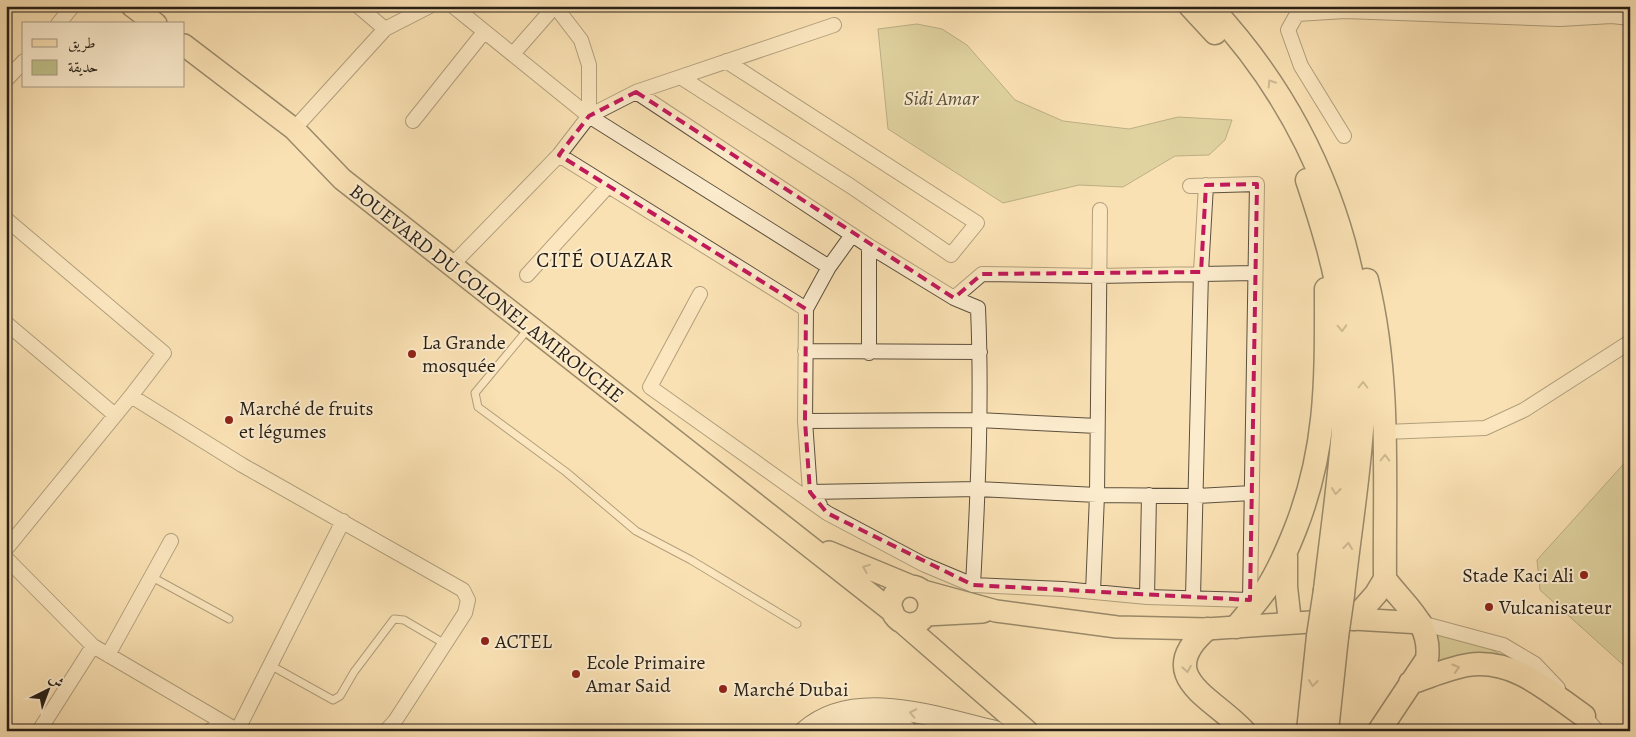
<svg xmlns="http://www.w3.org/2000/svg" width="1636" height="737" viewBox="0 0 1636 737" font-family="Alegreya,Amiri,serif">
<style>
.green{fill:#c0c28b;stroke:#747050}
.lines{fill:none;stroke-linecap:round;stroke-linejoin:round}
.service-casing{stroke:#5c503d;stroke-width:9}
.minor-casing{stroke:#5c503d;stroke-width:16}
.secondary-casing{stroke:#271f16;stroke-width:22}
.primary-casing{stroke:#271f16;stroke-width:24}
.trunk-casing{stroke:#271f16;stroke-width:25}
.service{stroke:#fcecce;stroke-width:7}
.minor{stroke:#fcecce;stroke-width:14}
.secondary{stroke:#fcecce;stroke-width:20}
.primary{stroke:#fae1b3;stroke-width:21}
.trunk{stroke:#fae1b3;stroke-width:22}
.trunk-bridge-casing{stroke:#271f16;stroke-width:25;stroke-linecap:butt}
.trunk-bridge{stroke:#fae1b3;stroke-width:22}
.oneway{stroke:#9b8a6c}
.oneway2{stroke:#9c907b}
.marked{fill:none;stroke:#c2185b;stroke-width:4;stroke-dasharray:10 6;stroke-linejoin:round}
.poi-dot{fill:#8f2418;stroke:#fcecce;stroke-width:2}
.labels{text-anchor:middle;stroke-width:4;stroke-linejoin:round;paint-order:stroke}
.park-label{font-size:20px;font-style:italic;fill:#555039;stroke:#fcecce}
.street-label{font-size:20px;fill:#271f16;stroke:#fcecce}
.poi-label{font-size:20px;fill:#271f16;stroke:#fcecce;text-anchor:start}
.neighbourhood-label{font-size:21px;letter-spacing:1px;fill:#271f16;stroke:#fcecce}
</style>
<rect width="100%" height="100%" fill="#fae1b3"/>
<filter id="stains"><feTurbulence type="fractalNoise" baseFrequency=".004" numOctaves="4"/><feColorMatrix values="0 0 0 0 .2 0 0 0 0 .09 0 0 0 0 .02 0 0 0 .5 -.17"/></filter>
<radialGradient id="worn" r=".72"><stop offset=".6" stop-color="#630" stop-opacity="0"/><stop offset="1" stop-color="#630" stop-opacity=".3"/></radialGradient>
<path class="green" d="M917,24L942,29L967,45L1015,100L1063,121L1129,129L1178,117L1232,120L1225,140L1209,155L1175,156L1123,187L1079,185L1003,203L888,129L878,29Z
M1630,457V671L1540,590L1537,560Z
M1434,634L1486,647L1513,661L1431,664Z"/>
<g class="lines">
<g class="service-casing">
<path id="service" d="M529,328L475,393L478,407L566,472L636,531L691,560L797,624
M152,577L229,619
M270,665L333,700L340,696L354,672L394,619L404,620L445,644
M204,731L219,720"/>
</g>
<g class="minor-casing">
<path id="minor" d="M453,6L589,116L829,267
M58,24L73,6
M385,29L430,6
M682,78L852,187L951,255L977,223L726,61
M6,80L24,61
M636,92L869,246L954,298L978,308C982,400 978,493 973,585
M589,116L636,92L834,25
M413,121L484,32
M294,129L385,29L358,6
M1344,136L1301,66L1288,30L1297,14L1345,11L1560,19L1612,16L1630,18
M559,155L806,309L805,421L810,492L820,505
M6,219L164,353L131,396L6,549
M869,246V353
M451,266L559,155L589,116V65L581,40L555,6L513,54
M527,275L608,186
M700,294L650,387L827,513L923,564L973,585L1063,589L1147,597L1250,600L1257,184L1190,186
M954,298L982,274L1098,276L1254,273
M806,309L829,267L852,235
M6,323L115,415
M805,351L980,352
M131,396L242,465L463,590L468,600L465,613L395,721L386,731
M805,421L978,420L1097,426
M1385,432L1485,428L1524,410L1630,342
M810,492L978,489L1097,495L1197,496L1252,493
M6,558L93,646L238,731
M1093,592L1097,495L1100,210
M1147,597L1149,495
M1193,597L1201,272L1206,185
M1421,623L1503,645L1535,664L1558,688
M108,655L171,541
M1580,711L1597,731
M39,731L93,646
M237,731L343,521"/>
</g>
<g class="secondary-casing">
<path id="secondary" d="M805,731C855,687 938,718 995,731
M832,731C854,720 884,726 907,731"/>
</g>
<g class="primary-casing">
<path id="primary" d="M132,6L156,24
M184,45L294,129L342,179L893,612
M829,552L911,586
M891 605a19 19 0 1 1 38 0a19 19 0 1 1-38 0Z
M923,591L996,611L1117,627L1207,629L1354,619L1421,623
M926,615L983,612
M903,623L1027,731"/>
</g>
<g class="trunk-casing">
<path id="trunk" d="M1190,6L1215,33
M1210,6C1314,117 1370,261 1363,414C1360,474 1349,535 1343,595
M1307,180C1322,225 1336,270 1342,317C1352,407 1335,500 1325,590
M1286,557V587L1290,622
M1354,619L1376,594L1385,579C1384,479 1391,378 1367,280
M1236,627C1246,615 1256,603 1265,591C1278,572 1287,550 1295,530C1328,447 1326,376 1326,289
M1207,629C1152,677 1213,697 1244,731
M1410,683C1429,677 1449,668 1468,665C1514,658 1549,692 1584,716
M1308,731L1318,636
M1327,731L1337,637
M1379,731L1427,659C1432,623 1404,605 1385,579"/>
</g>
<use href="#service" class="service"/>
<use href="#minor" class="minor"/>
<use href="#secondary" class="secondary"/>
<use href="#primary" class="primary"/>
<use href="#trunk" class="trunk"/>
<g class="trunk-bridge-casing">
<path id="trunk-bridge" d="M1318,636L1325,590
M1337,637L1343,595"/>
</g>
<use href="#trunk-bridge" class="trunk-bridge"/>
</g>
<defs><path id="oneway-chevron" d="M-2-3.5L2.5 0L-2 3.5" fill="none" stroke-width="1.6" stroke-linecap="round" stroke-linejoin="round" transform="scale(1.25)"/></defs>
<g class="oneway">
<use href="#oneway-chevron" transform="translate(1271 83) rotate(-123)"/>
<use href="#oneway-chevron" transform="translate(1342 328) rotate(88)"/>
<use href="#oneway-chevron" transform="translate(1363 385) rotate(-90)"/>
<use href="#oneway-chevron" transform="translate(1385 458) rotate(-89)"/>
<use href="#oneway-chevron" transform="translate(1336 491) rotate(96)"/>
<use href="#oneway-chevron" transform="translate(1348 546) rotate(-84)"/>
<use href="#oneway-chevron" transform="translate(866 568) rotate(-158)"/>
<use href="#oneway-chevron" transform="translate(1456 668) rotate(-17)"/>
<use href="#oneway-chevron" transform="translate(1187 669) rotate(81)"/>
<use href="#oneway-chevron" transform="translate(1313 683) rotate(97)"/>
</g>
<use class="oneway2" href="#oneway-chevron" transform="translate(913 713) rotate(-168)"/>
<path d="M0 0H1636V737H0ZM636,92L954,298L982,274L1201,272L1206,185L1257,184L1250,600L973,585L827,513L810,492L805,421L806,309L559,155L589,116Z" fill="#fae1b3" fill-opacity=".55" fill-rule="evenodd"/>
<path class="marked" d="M636,92L954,298L982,274L1201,272L1206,185L1257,184L1250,600L973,585L827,513L810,492L805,421L806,309L559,155L589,116Z"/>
<g class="poi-dot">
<circle cx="412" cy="354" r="5"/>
<circle cx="229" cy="420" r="5"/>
<circle cx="1584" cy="575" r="5"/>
<circle cx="1489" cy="607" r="5"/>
<circle cx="485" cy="641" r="5"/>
<circle cx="576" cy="674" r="5"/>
<circle cx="723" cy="689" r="5"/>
</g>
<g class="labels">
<g class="park-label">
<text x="941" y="105">Sidi Amar</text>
</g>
<g class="street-label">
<text transform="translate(487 293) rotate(38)" y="7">BOUEVARD DU COLONEL AMIROUCHE</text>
</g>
<g class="poi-label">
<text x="422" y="349">La Grande<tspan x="422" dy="23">mosquée</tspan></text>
<text x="239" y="415">Marché de fruits<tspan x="239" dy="23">et légumes</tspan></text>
<text x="1574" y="582" text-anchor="end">Stade Kaci Ali</text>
<text x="1499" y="614">Vulcanisateur</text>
<text x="495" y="648">ACTEL</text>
<text x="586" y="669">Ecole Primaire<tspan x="586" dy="23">Amar Said</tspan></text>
<text x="733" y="696">Marché Dubai</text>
</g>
<g class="neighbourhood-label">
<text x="605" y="267">CITÉ OUAZAR</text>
</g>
</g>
<rect width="1636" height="737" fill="none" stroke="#fae1b3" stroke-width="25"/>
<rect x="8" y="8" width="1621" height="722" fill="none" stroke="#271f16" stroke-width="2.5"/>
<rect x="12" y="12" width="1611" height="712" fill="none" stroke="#271f16"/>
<rect x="22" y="22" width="162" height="65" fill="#fcecce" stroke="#a79a84"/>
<rect x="32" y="39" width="25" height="8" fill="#fae1b3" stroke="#a79a84"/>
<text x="68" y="48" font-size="15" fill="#271f16">طريق</text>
<rect x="32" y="60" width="25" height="15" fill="#c0c28b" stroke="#a79a84"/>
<text x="68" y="72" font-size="15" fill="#271f16">حديقة</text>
<g transform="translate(48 690) rotate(42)" stroke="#fcecce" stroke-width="4" paint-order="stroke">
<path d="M0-4L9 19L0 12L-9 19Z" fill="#271f16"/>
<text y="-8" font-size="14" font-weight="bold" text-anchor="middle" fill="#271f16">ش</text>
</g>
<rect width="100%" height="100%" filter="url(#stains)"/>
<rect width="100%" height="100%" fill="url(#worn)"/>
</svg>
